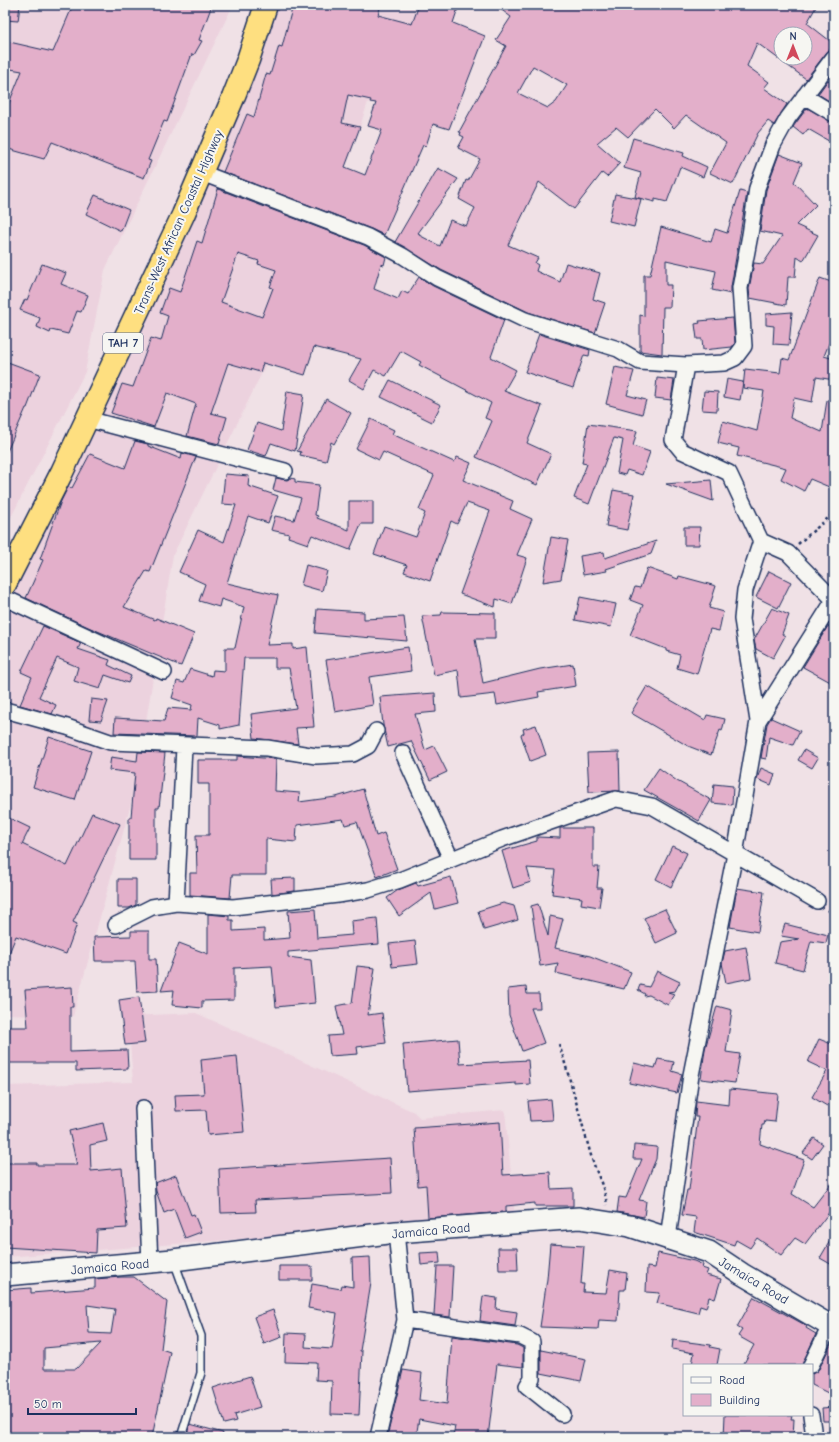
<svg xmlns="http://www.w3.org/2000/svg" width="839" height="1442" viewBox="0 0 839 1442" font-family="'Comic Neue',sans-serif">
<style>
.built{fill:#ecd2de}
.building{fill:#e3afca;stroke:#1b2f5e;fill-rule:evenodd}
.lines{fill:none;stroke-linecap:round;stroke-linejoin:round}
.lane-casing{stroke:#1b2f5e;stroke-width:10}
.street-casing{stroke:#1b2f5e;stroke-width:18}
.secondary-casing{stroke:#1b2f5e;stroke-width:24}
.highway-casing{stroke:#1b2f5e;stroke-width:25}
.path{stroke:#1b2f5e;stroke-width:2.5;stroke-dasharray:3 3;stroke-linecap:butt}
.lane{stroke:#f6f6f2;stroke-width:7}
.street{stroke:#f6f6f2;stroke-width:15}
.secondary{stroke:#f6f6f2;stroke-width:21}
.highway{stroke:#fedf80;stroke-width:22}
.labels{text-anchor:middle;stroke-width:4;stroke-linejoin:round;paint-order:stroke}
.shield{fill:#f6f6f2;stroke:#5d6b8a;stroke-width:1}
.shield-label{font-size:12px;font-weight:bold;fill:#1b2f5e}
.street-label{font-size:13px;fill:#1b2f5e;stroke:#f6f6f2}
</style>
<rect width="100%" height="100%" fill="#f0e1e6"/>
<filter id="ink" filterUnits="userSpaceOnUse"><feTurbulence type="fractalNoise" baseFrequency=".025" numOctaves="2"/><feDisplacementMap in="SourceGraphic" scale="8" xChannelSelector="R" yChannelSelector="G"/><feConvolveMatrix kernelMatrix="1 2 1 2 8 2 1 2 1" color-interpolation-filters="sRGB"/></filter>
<g filter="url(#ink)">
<path class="built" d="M5,5H233L105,270L85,372L5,529Z
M279,5H459L433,78L396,109L368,102L351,154L324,219L305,254L275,346L173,555L135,789L73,1016L5,1014V608L102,407Z
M196,1013L414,1112L420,1118L505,1110L515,1218L5,1257V1086L133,1082L128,1016Z"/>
<path class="building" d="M5,5H20L18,21L5,20Z
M73,5H212L199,40L202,41L194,55L192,54L167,122L164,121L148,160L151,161L144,178L52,142L44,159L5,148V113L22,71L5,68V41L53,52Z
M293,5H381L378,15L412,24L419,5H459L453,23L485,36L449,129L433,124L426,146L423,145L384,235L371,229L223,172L247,114L254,117L266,74L270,75L279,46L282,47ZM348,95L371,100L370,102L376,103L368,126L382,130L365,175L345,167L360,127L342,123Z
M495,5H817L807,23L834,44V48L827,52L806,79L757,43L747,66L769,82L764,88L787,104L774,125L768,121L758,133L733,184L710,173L726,143L686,115L674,128L655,109L628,137L616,127L597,143L620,163L607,177L602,173L574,209L539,182L508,245L538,258L535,263L538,265L536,271L560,282L566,263L600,273L593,299L605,303L595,333L528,312L441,270L395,242L438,168L458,179L418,233L420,234L419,235L440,246L450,220L466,226L475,208L459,199L466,180L468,181L480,159L458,148L464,137L460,135L461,132H459L506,46L496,40L511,17ZM781,34H805V58H781ZM533,66L567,85L556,102L548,108L518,93Z
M828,80L834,84V104L818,94Z
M807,108L834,123V144L808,129L803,135L793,127Z
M633,138L684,153L683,156L707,167L703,177L680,167L667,202L655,199V202L635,197L641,173L624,168Z
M779,154L802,163L794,182L816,205L796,225L818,235L803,261L797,257L795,277H788L786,305L750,298L749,289L754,263L763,264L782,236L760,231L766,190Z
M218,189L364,245L386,257L384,265L381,264L374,289L398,299L402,291L408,294L419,277L433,286L504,320L491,357L516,370L504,391L542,406L527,443L551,454L537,485L476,457L492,421L485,418L491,403L419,365L421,362L401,351L386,376L374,370L364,389L349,380L361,359L314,347L305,375L263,363L260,372L228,363L211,413L227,417L219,444L187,436L196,404L167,393L154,427L111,413L122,384L133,387L151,338L161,341L168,316L160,313L169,288L180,292L197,241L202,243ZM238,254L259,261L258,264L276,270L270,287L273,288L262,317L221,302Z
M740,191L747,193L731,287V294L712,290L716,271L666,260V285H671L670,307H663L662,354L640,351V315L644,316V275H650L661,227L711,242L715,229L727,233Z
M615,194L641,199L634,227L609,221Z
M95,195L129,210L121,231L86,214Z
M42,264L66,273L61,284L88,295L81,312L77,311L68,334L51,330L50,333L37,327L40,318L20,310L25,299L27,300Z
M820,278L834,283V331L824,356L834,359V380L816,377L812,402L794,398L790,418L822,432L827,400H834V489L810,479L804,491L781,479L786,468L737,456L739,448L718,443L723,421L757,431L764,391L743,388L745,369L780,373L782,358L789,360Z
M792,312L789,345L773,344L774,326L766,325V314Z
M733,318L735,343L732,347L703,350L702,339H697L695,324L700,323L699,321Z
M539,334L590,350L589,356L584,355L573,388L525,372Z
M5,361L40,374L27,408H26L5,456Z
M615,367L634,371L627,395L646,400L642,414L606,404Z
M657,378L674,380L671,400L655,398Z
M727,379L743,382L740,400L724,397Z
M390,380L441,405L432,422L381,397Z
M287,391L304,394L295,451L271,443L266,456L247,450L257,423L281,431Z
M704,391L718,392L717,411L702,410Z
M326,399L351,413L334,444L331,442L326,461L300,455L301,452L297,451Z
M371,419L394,430L392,434L454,462L457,457L471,463L463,480L513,501L510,509L532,519L517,555L527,558L512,604L496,599L495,607L460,594L490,511L467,503L457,524L451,521L430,581L404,572L407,565L374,554L384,526L416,537L425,513L419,510L434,475L383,452L379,460L356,449Z
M588,424L637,431L633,446L650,452L642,475L627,470L625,475L617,473L623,440L614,438L589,504L574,498L587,464L582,463Z
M135,441L148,444V446L181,459L182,453L196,457L150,572L146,571L124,607L155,620L156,618L194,634L181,666L88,627L26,598L43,560L40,559L61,501L68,487L72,488L90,454L125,468Z
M225,474L249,476L248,486L278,496L268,523L248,516L227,583L278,595L267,645L293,644V649L307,647L314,727L296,728L298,744L254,738L251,714L296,708L289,668H275V658H244L239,725L220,729V725L198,718L197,736L114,733L115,718L164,721L168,708L191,710L192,705L172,698L177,681L184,683L190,669L212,676L213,670L225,671V648H235L244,607L221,599L219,607L199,601L205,584L179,572L198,530L224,542L236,505L222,504Z
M276,478L287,480L291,478L295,479V482L319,485L315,515L318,516L317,518L349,530V501H373V524H361L350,550L312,535L308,544L288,537L289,534L271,530L275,516L294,520L301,498L273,490Z
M711,480L713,501L666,484Z
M613,490L634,494L627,530L606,526Z
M684,527H700L699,545H684Z
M551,537L568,540L561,579L543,582Z
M656,541L651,554L606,569L607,571L583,575L580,556L604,552L605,558Z
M306,565L327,571L322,591L301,585Z
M647,568L678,579L679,576L716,586L709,608L723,612L719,631L710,629L697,674L677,668L680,655L666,651V649L630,635L643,605L630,600L635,587L640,588Z
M769,571L791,582L778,608L756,597Z
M580,597L616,604L611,627L575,620Z
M772,608L789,615L782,634L785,636L773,658L756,649L754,640Z
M317,609L364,612V619L404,617L407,641L315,633Z
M442,612L495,613V639H475L483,683L540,669L573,664L576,686L538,692L539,697L497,705L495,694L461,698L458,670L434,675L422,616L441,615Z
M43,626L81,643L78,649L110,660L108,665L131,676L128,683L105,675L100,689L74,681L78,667L57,658L39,697L56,705L52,714L20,705L32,677L21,672Z
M828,626L834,630V684L803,667Z
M408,647L411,671L369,677L373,705L335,712L326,660Z
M647,686L705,720L707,715L725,719L722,731L720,730L711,755L688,746L631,713Z
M435,693L436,712L415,714L425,750L434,746L447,772L430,780L411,741L388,747L383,725L380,697Z
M91,699L108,701L101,721L89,720Z
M772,716L771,718L800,731L793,745L769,737L766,759L761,758L767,724Z
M536,725L546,755L530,761L521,735L524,733L523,729Z
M49,737L91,751L75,800L33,787Z
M804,750L818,758L812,768L798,760Z
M138,752L165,753L159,808H156V860H129V817H131L135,773L109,770L111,757L137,761Z
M619,752L620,791L589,792L587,753Z
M237,756L276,759L275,791L300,793L299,802L336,797L363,789L376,836L384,833L397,869L377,877L357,822L345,825L343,819L297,825L296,842L266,839V875H232L230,898L190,895V873H197L196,835H209V784H198V760H237Z
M659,768L677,781L711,800L699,821L644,790Z
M761,768L775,774L771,785L757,779Z
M714,784L733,786L732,805L712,803Z
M92,813L120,824L73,922L77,924L66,954L16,936L5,963V816L30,828L22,844L67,866Z
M560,828H593V867H599L597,888H602L599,907L581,904L582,898L552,894L555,870L527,868L531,882L513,888L502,851L537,841V837L560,838Z
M672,846L687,853L671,887L656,879Z
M451,877L458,903L435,909L431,893L399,916L387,898L398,890L416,883L418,886Z
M295,878V891L272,894L271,879Z
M118,879H136V905L129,908H118Z
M737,888L764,892L758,932L730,927Z
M503,903L514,906L518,920L484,930L478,911Z
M538,904L548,936L550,916L563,919L555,948L590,956L631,972L624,989L556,973L558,963L540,966L531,906Z
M315,909L317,938L352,935L351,921L377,918L379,944L288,952V957L311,960L315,1003L276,1007L272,966L234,968V1000L202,1001V1008L172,1005L174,990L161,991L179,943L208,954V914L229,916V920H233V931L264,929V940L290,938L288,911Z
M665,909L677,933L656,943L644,918Z
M785,924L828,935L826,943L811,941L803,970L775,963L780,942L799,939L781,936Z
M131,931H149V959H156L158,991L137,992L135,961H95L94,937L131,936Z
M415,941L418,964L392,967L389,944Z
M746,947L751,978L726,983L722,963L725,951Z
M357,966L375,968L368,1015L382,1013L386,1043L357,1047L358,1054L330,1056L328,1036L342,1035L336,1006L352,1003Z
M657,971L680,982L675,991L668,992L674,994L668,1005L649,995L644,996L645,994L638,990L640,985L649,987Z
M72,987L73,1007H70V1052L127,1050L128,1069L76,1071V1063H5V1027H28L25,990Z
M526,987L527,994H539L540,1008H531L544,1043L522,1051L509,1015L508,989Z
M139,997L145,1043L125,1045L119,1000Z
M717,1006L732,1010L726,1052L740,1054L735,1083L701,1079L705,1049Z
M458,1039L460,1064L528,1060L530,1084L516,1085V1083L407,1091L403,1044Z
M819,1039L834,1045V1094L827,1106L812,1097L827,1071L808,1062Z
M237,1056L244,1132L208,1135L206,1110L176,1111L175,1095L204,1094L201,1060Z
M658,1059L674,1062L672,1071L682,1074L677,1093L629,1083L634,1063L655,1068Z
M730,1089L778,1094L775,1122L765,1121L764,1125H762L760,1144L804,1160L792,1194L813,1207L834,1180V1206L805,1244L795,1238L781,1255L757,1238L750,1248L736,1240L734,1245L694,1232L696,1217L682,1215L687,1190H689L698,1117H695L696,1101L729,1105Z
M551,1099L553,1120L530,1121L528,1101Z
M500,1122L503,1175L550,1172L551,1189L573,1188V1206H535V1203L506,1206V1212L428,1218L426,1185L418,1186L414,1128Z
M103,1123L107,1141L90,1145L91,1171L122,1168L127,1228L97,1230L96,1253L5,1247L7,1195L6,1163H37V1165H77L69,1131Z
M814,1138L823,1144L812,1159L803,1153Z
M634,1145L657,1147L656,1159L639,1200L646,1201L644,1217L617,1212L619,1197L626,1198L642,1159H633Z
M390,1158L392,1193L255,1200L256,1212L221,1213L219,1169Z
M176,1175L191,1215L194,1214L201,1232L185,1238L174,1209L164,1213L156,1191L155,1183Z
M834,1234V1266L820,1258Z
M550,1244L584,1246L581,1284H584L583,1292L606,1293L610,1270L627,1273L625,1290H620L618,1321L599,1320L598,1329L540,1327L547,1279Z
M498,1248H517L518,1270H499Z
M439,1252L440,1263L421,1265L420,1253Z
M658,1253L694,1261L703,1265L702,1268L708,1270L706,1275L721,1279L715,1299L709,1297L706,1308L700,1306L698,1313L657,1303L660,1293L646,1292L647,1267L655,1268Z
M370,1257L371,1283L360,1351H362L359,1415L331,1414L332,1381L316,1380L317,1363L285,1362L286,1333L306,1334L305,1347L332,1349L337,1313L308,1308L312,1284L341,1289L342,1285L353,1287L352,1258Z
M279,1266H312V1280H279Z
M437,1266H453L450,1317L434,1315Z
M121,1277H134L167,1302L161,1349L170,1352L152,1437H5V1290L31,1288V1293L95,1288V1279ZM87,1305L115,1309L111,1334L89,1333ZM101,1343L76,1369H44V1348Z
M483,1296L497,1298L496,1309L517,1312L515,1326L480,1321Z
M754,1297L807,1326L806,1328L816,1334L802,1365H743L754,1345L738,1336L742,1330L737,1327Z
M273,1310L282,1337L264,1344L254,1317Z
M452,1336L517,1345L523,1348V1367L497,1364L488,1437H453L455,1426L419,1419L416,1437H387L403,1370L422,1373L419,1400L447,1404Z
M673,1340L711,1345L710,1347L720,1349L717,1365H692L694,1353L672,1349Z
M832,1342L834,1343V1396L812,1385V1374L819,1369Z
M541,1350L586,1359L581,1381L541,1373Z
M250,1376L260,1407L234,1415L236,1421L224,1424L213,1388Z
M834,1407V1421H823L822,1408Z
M725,1415H792L791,1419H794L793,1437H724Z
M190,1424L223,1433L222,1437H186Z"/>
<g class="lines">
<g class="lane-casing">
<path id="lane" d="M174,1261L201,1336V1373L181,1437"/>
</g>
<g class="street-casing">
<path id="street" d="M804,96L834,114
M202,173L368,237L403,256L437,278L525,320L618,349L640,362L686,365L724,363L735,358L744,346L740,288L750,235L757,188L773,145L788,118L834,57
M686,365L673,440L682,451L729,473L761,541L788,553L834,600
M87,419L285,471
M5,598L164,672
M5,710L67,727L110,742L267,748L316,756L353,754L368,746L376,731
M758,721L742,619L745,590L761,541
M403,753L451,859
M176,903L184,747
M116,925L152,907L176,903L233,907L338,895L368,890L400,880L502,839L616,799L652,806L817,901
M143,1108L150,1262
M668,1238L691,1075L735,854L758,721L834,600
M405,1320L520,1336L532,1342V1378L527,1386L562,1414
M811,1365L830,1326
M811,1415L814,1437
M378,1437L405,1320L396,1232"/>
</g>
<g class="secondary-casing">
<path id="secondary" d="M5,1275L173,1260L396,1232L579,1218L630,1226L709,1252L742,1274L834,1328"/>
</g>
<g class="highway-casing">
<path id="highway" d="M5,584L62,472L183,215L233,98L248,60L266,5"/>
</g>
<path class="path" d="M798,544L834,513
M828,910L834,914
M559,1044C571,1082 581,1120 592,1159C597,1174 605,1189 607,1205"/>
<use href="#lane" class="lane"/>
<use href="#street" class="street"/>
<use href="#secondary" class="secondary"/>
<use href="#highway" class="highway"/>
</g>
</g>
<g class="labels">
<rect class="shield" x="103" y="333" width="40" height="20" rx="3"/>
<g class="shield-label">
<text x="123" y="347">TAH 7</text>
</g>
<g class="street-label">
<text transform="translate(178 222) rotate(-66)" y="5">Trans-West African Coastal Highway</text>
<text transform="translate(431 1230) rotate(-5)" y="5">Jamaica Road</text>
<text transform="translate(110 1266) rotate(-5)" y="5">Jamaica Road</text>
<text transform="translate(754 1280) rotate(31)" y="5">Jamaica Road</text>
</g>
</g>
<rect width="839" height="1442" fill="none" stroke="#f6f6f2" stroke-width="20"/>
<rect x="10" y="10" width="819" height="1422" fill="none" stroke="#1b2f5e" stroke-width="1.5" filter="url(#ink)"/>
<rect x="683" y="1364" width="130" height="52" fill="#f6f6f2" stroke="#9ea6b7"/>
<rect x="691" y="1377" width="20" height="6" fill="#f6f6f2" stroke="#9ea6b7"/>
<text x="719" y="1384" font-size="12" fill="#1b2f5e">Road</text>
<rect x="691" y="1394" width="20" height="12" fill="#e3afca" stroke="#9ea6b7"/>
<text x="719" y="1404" font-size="12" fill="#1b2f5e">Building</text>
<g transform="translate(793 46)"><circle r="19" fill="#f6f6f2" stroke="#9ea6b7"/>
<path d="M0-3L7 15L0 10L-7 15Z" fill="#d1495b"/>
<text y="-6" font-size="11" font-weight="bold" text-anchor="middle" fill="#1b2f5e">N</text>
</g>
<path d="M28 1408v6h108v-6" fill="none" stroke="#1b2f5e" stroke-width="2"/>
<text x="34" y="1408" font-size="12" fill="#1b2f5e" stroke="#f6f6f2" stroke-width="3" paint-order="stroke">50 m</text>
</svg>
